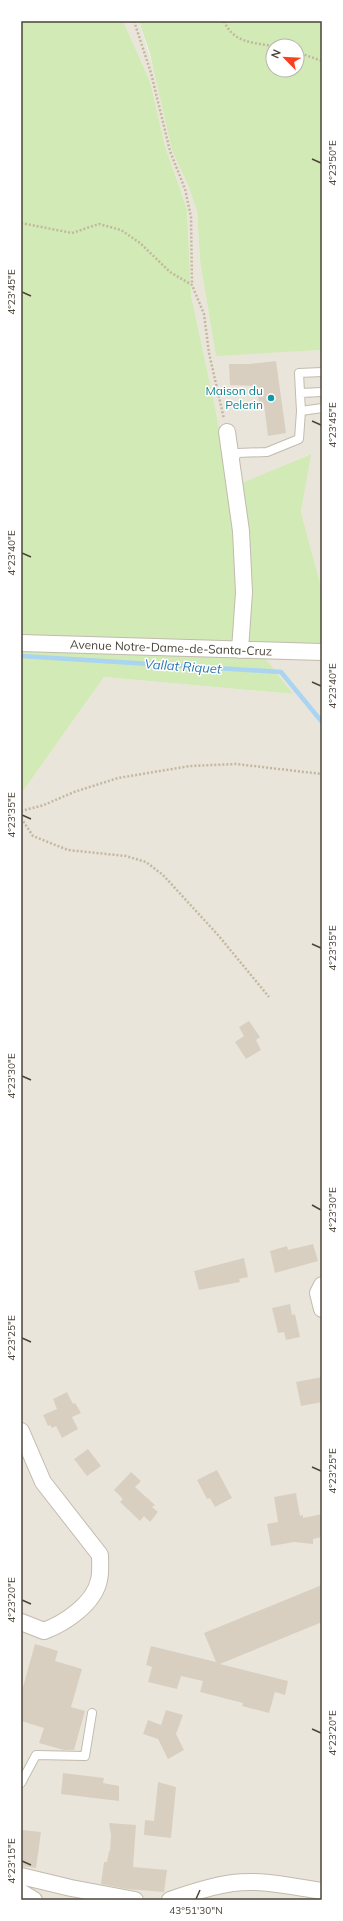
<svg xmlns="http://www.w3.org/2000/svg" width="343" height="1921" viewBox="0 0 343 1921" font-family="Mulish,sans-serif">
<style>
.residential{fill:#eae5da}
.green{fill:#d2eab5;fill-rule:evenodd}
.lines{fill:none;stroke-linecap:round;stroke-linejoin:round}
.stream{stroke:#a9d4f2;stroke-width:4.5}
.building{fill:#d8cfc1}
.service-casing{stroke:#c2bbae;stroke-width:10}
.minor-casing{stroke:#c2bbae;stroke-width:18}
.path{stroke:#c4b79f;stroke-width:2.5;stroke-dasharray:2 2;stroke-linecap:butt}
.service{stroke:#fff;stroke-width:8}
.minor{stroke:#fff;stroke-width:16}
.ticks{fill:none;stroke:#4b4439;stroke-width:1.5}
.culture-dot{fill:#0f9aa8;stroke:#fff;stroke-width:1.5}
.labels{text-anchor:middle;stroke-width:3;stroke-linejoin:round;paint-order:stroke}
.culture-label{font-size:12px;fill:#0d838f;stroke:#fff;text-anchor:end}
.street-label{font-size:12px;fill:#4b4439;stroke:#fff}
.water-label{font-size:13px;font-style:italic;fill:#2e7ab2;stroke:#fff}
.neatline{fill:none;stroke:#4b4439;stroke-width:1.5}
.ticks-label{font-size:10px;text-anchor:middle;fill:#4b4439}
</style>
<rect width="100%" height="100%" fill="#f6f3ec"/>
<path class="residential" d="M123,21H139L197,211L200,261L216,355L322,350V590L301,512L310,454L230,489L215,407L191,295L187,209L165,146L150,81Z
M254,644H322V1900H21V794L104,677L292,694Z"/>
<path class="green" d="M21,21H123L150,81L165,146L187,209L191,295L215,407L230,488L311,454L301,512L322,590V644H254L293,694L104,677L21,794Z
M139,21H322V350L216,356L200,261L197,211L189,187L172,150L150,54ZM273,46H297V70H273Z"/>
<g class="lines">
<path class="stream" d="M21,656L281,672L322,722"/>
</g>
<path class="building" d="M276,361L286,433L268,436L264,405H259L257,386L230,385L229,364H249Z
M249,1021L260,1037L256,1040L261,1050L246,1059L235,1042L244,1036L239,1027Z
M313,1244L318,1261L275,1273L270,1251L287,1246L288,1250Z
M244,1258L248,1277L239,1279L240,1282L199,1290L194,1271Z
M290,1304L292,1315L295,1314L300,1337L286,1340L284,1332L278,1333L272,1308Z
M322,1377V1402L301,1406L296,1382Z
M67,1392L73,1404L75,1403L81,1413L72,1417L78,1429L62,1438L56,1426L52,1428L50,1425L48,1426L43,1415L57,1409L53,1399Z
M88,1449L101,1466L87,1476L74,1459Z
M217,1470L232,1498L215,1507L210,1498L207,1499L197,1480Z
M131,1472L141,1481L135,1487L155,1505L152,1507L158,1512L150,1522L144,1516L140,1521L120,1502L123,1499L114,1490Z
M296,1493L300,1516L303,1515V1518L322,1514V1537L313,1539V1544L294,1542L271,1546L267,1524L278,1522L274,1497Z
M322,1585V1622L220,1664L288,1681L285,1695L275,1692L269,1713L242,1706L243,1703L200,1692L203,1681L181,1676L177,1689L148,1682L152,1667L146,1665L151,1646L216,1662L204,1633Z
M35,1644L58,1651L55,1661L82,1669L71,1707L85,1711L74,1750H64L39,1743L44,1728L21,1721V1694Z
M166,1710L183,1715L176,1734L184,1750L168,1759L158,1739L143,1734L148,1720L161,1725Z
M63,1773L104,1778L103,1783L119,1786V1801L61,1794Z
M158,1782L176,1787L171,1838L144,1835L145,1820L154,1821Z
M109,1823L136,1825L133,1867L167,1870L164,1892L127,1889L101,1884L104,1862H107L109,1851H110L111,1835Z
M22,1830L41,1832L36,1868L21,1866Z"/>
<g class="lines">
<g class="service-casing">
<path id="service" d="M322,372L299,373L300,393L322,392
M300,393L301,411
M233,463L237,453L267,452L299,439L301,411L322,408
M21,1783L36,1755L85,1756L92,1713"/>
</g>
<g class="minor-casing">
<path id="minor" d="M227,432L241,531L244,592L240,650
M21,643L322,652
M322,1285L318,1293L322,1309
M21,1431L43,1482L100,1555C100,1563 101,1572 99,1580C94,1604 65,1623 44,1631L21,1622
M21,1876L71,1888L135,1900
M21,1892L34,1900
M170,1900C190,1893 211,1886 233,1883C262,1879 293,1887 322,1891"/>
</g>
<path class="path" d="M134,21L151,73L170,151L185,189L191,217L192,285
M224,21C233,43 254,43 275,46
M297,52L322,61
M21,223L72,233L99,224L121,230L140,243L170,272L192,285L204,314L209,353L224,419
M21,811L44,805L74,792L118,778L190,766L236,764L322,774
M21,818L33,836L68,850L126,856L146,862L163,875L218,935L269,997"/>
<use href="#service" class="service"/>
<use href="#minor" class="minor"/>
</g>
<path class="ticks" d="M312,159L321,163M22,292L31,296M312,421L321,425M22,553L31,557M312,682L321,686M22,815L31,819M312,944L321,948M22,1076L31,1080M312,1205L321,1210M22,1338L31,1342M312,1467L321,1471M22,1600L31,1604M312,1729L321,1733M22,1861L31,1865M196,1899L200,1890"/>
<circle class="culture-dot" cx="271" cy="398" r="4"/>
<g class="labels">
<g class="culture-label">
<text x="263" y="395">Maison du<tspan x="263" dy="14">Pelerin</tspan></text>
</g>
<g class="street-label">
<text transform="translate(171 648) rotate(2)" y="4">Avenue Notre-Dame-de-Santa-Cruz</text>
</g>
<g class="water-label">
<text transform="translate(183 666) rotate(4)" y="5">Vallat Riquet</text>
</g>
</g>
<rect width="343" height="1921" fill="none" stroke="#ffffff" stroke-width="44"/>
<g transform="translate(285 58) rotate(294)"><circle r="19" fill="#ffffff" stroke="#b7b4b0"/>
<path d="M0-3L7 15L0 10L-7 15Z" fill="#fc3f1d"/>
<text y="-6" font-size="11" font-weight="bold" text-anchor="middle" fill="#4b4439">N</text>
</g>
<rect x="22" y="22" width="299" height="1877" class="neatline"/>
<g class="ticks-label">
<text transform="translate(332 163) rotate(-90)" y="4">4°23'50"E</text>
<text transform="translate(11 292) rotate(-90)" y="4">4°23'45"E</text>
<text transform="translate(332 425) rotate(-90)" y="4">4°23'45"E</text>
<text transform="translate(11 553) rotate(-90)" y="4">4°23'40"E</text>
<text transform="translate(332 686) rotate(-90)" y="4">4°23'40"E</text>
<text transform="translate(11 815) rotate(-90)" y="4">4°23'35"E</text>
<text transform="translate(332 948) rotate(-90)" y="4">4°23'35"E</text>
<text transform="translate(11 1076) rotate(-90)" y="4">4°23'30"E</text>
<text transform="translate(332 1210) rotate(-90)" y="4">4°23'30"E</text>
<text transform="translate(11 1338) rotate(-90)" y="4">4°23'25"E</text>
<text transform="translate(332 1471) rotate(-90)" y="4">4°23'25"E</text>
<text transform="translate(11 1600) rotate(-90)" y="4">4°23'20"E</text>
<text transform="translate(332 1733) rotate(-90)" y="4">4°23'20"E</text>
<text transform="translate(11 1861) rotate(-90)" y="4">4°23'15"E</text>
<text x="196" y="1914">43°51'30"N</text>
</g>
</svg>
